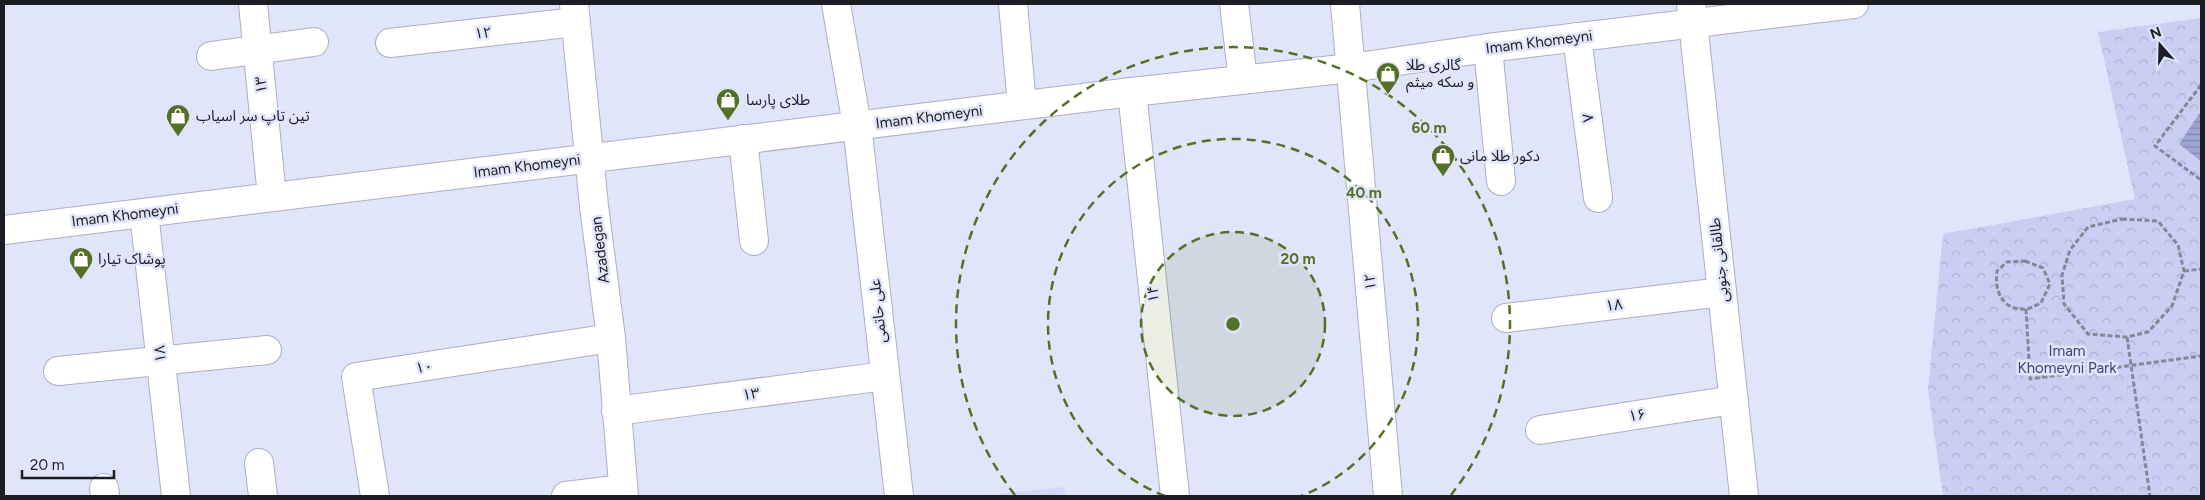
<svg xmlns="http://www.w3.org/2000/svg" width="2205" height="500" viewBox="0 0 2205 500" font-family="Figtree,'Noto Sans Arabic',sans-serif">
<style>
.built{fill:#d3d8f4}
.forest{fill:url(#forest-crowns)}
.water{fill:url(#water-rules)}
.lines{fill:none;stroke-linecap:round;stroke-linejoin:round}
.minor-casing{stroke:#abaec3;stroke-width:30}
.tertiary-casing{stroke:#abaec3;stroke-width:30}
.secondary-casing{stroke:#abaec3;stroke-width:30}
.path{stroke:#858796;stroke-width:3;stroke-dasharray:5 2.5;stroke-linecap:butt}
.minor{stroke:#fff;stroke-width:28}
.tertiary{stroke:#fff;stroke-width:28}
.secondary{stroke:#fff;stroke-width:28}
.ring{fill:none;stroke:#537126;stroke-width:2.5;stroke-dasharray:9 6}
.labels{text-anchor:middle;stroke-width:5;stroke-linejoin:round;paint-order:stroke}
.street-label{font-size:15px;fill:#1b1c24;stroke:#e1e5fa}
.poi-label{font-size:15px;fill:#1b1c24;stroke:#e1e5fa;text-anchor:start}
.park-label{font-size:15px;fill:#3e417d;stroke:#e1e5fa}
.centre{fill:#537126;stroke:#e1e5fa;stroke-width:2.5}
.ring-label{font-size:15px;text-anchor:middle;font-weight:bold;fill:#537126;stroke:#e1e5fa;stroke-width:5;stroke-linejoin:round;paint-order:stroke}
</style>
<defs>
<pattern id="forest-crowns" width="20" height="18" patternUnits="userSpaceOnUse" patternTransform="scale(1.25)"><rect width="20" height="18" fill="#c9cff3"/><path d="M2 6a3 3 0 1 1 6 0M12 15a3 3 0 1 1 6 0" fill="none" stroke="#acb1d0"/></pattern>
<pattern id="water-rules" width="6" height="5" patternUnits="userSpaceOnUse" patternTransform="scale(1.25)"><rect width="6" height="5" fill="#9ea5d4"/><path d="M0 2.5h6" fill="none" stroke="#8086ac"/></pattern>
</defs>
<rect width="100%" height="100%" fill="#e1e5fa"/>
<path class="built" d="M1064,487L1065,496H978Z"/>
<path class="forest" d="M2201,18V496H1943L1928,389L1943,234L2135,199L2098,32Z"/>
<path class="water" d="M2201,111V161L2179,144Z"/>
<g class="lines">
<g class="minor-casing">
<path id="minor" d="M253,4L272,197
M836,4L857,125L899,496
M1013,4L1022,105
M1234,4L1243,80
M1345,4L1388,496
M1577,37L1598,198
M390,43L576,22
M1488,48L1501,181
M211,56L314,42
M1132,92L1175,496
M743,139L754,241
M144,213L176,496
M1506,318L1722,292
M58,371L267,350
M616,411L885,376
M1540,430L1733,400
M259,463L263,496
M104,488L105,496
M375,496L356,377L611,338
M566,496L623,489"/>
</g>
<g class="tertiary-casing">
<path id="tertiary" d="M1691,4L1744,496"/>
</g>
<g class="secondary-casing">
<path id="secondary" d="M574,4L594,206L611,338L624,496
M4,230L1132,92L1351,68L1488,48L1854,4"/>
</g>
<path class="path" d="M2201,85L2155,146L2201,180
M2122,219L2158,221L2178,245L2184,271L2172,306L2148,332L2127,337L2088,334L2064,304L2062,275L2070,250L2088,227Z
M2025,261L2043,268L2050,284L2041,303C2036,305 2030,309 2026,309C2002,311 1994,290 1997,271L2007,262Z
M2184,271L2201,269
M2026,309L2030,379L2201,356
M2127,337L2150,496"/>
<use href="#minor" class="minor"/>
<use href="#tertiary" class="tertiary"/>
<use href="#secondary" class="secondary"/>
</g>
<circle cx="1233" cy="324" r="92" fill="#537126" fill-opacity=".12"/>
<g class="ring">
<circle cx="1233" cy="324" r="92"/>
<path d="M1165 496A185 185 0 1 1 1301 496"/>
<path d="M1015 495A277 277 0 1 1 1451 495"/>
</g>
<defs>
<g id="shop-pin" transform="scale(1.25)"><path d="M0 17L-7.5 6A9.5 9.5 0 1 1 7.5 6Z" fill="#537126" stroke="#e1e5fa"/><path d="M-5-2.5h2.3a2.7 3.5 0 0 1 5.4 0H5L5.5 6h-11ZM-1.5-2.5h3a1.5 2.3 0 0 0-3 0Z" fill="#fff"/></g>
</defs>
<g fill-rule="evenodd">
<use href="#shop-pin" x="1388" y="74"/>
<use href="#shop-pin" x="728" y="100"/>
<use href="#shop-pin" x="178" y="116"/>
<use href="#shop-pin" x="1443" y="156"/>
<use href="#shop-pin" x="81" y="259"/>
</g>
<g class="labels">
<g class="street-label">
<text transform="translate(483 33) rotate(-6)" y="5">۱۲</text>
<text transform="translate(1539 42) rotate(-7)" y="5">Imam Khomeyni</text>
<text transform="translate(261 85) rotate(-96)" y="5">۱۳</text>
<text transform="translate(929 117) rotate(-7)" y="5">Imam Khomeyni</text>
<text transform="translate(1588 118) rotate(83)" y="5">۸</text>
<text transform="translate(527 166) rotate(-7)" y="5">Imam Khomeyni</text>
<text transform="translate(125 215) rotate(-7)" y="5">Imam Khomeyni</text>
<text transform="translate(600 250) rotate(-97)" y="5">Azadegan</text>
<text transform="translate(1719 260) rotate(-96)" y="5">طالقانی جنوبی</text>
<text transform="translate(1370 282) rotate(-95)" y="5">۱۲</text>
<text transform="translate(1153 294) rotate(-96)" y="5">۱۴</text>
<text transform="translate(1614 305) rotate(-7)" y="5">۱۸</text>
<text transform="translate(878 311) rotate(-96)" y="5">علی حاتمی</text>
<text transform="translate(160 354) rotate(-96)" y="5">۱۸</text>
<text transform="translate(424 367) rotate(-9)" y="5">۱۰</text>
<text transform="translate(751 394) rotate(-7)" y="5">۱۳</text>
<text transform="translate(1637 415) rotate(-9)" y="5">۱۶</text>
</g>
<g class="poi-label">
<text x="1406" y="70">گالری طلا<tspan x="1406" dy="17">و سکه میثم</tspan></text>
<text x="746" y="105">طلای پارسا</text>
<text x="196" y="121">تین تاپ سر اسیاب</text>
<text x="1460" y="161">دکور طلا مانی</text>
<text x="98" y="264">پوشاک تیارا</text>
</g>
<g class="park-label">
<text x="2067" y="356">Imam<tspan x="2067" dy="17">Khomeyni Park</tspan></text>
</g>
</g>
<circle cx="1233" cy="324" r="8" class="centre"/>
<g class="ring-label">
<text x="1429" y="133">60 m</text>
<text x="1364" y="198">40 m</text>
<text x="1298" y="264">20 m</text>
</g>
<rect width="2205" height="500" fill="none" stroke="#1b1c24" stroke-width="10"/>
<g transform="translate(2160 45) rotate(340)" stroke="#e1e5fa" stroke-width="4" paint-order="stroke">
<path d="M0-4L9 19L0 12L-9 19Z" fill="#1b1c24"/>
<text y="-8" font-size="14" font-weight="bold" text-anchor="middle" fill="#1b1c24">N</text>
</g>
<path d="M22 470v8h92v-8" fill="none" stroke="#1b1c24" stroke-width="2.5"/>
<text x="30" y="470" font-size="15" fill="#1b1c24" stroke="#e1e5fa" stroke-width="4" paint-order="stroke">20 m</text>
</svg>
